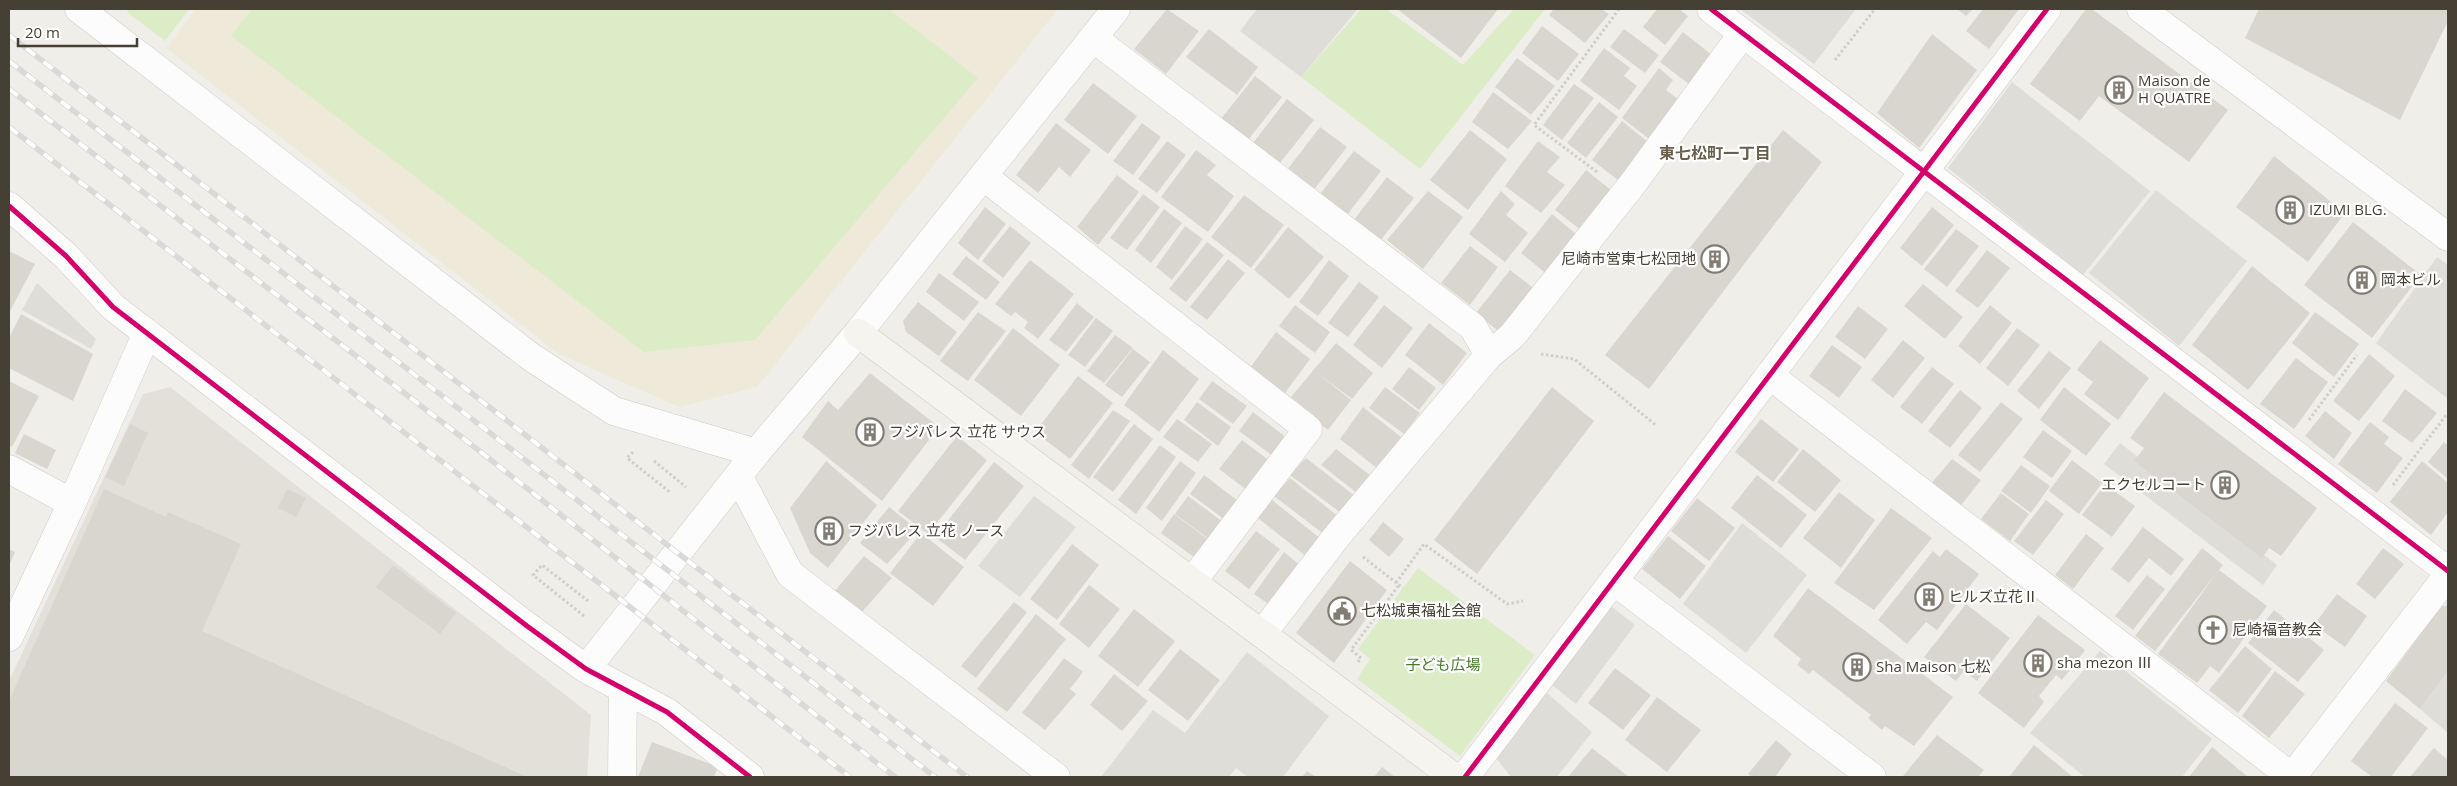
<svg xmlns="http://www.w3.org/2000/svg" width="2457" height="786" viewBox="0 0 2457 786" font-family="'Open Sans','Noto Sans JP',sans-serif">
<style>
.industrial{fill:#e3dfd9}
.education{fill:#eee9d9}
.green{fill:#dcecc6}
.parking{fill:#dfddd8}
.building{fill:#d9d6d0}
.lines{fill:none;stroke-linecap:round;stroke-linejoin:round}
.street-casing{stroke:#cecbc6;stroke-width:29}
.secondary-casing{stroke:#d0cbbf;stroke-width:29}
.path{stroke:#d0cec9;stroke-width:3;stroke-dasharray:2.5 2.5;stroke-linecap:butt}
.street{stroke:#fdfcfc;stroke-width:28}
.secondary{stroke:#f6f4ee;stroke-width:28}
.rail-casing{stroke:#d9d9d8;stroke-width:5.5}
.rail{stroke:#fff;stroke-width:4;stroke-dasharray:11;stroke-linecap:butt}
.cycleway-casing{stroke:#fff;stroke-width:8}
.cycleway{stroke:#d6006c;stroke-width:5}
.labels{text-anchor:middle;stroke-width:4.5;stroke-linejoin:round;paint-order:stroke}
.poi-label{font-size:15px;fill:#463f34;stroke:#fff;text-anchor:start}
.park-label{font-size:15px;fill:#427a25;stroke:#fff}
.neighbourhood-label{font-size:16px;font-weight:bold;fill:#695e4b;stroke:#fff}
</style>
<rect width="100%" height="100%" fill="#f0eee8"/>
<path class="industrial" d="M170,387L591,715L587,777H9V681L143,394Z"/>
<path class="education" d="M196,9H1058L757,387L679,407L559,354L166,48Z"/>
<path class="green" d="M129,9H189L165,41L127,12Z
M252,9H889L978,78L755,340L644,352L231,36Z
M1361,9H1386L1463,65L1514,9H1545L1420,169L1301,77Z
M1418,568L1535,655L1460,756L1357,679L1370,659L1358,649Z"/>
<path class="parking" d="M1257,9H1355L1357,10L1301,77L1240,31Z
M1740,9H1856L1814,64Z
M2012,82L2150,191L2083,275L1948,168Z
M2156,190L2247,261L2179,346L2089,273Z
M2437,257L2448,265V399L2376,343Z
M37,283L96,339L91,349L22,310Z
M2120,443L2277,565L2263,585L2104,464Z
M1034,496L1076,527L1020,597L978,566Z
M1742,523L1807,575L1746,653L1683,604Z
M1611,606L1635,625L1576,704L1552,685Z
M2100,651L2212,739L2182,777H2085L2030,733Z
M1247,652L1329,716L1283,777H1248L1236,768L1229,777H1101L1153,710L1185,733Z
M2448,671V733L2420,709Z
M1547,693L1592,732L1557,777H1511L1496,758Z"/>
<path class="building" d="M1167,9L1199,31L1166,74L1134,49Z
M1397,9H1498L1461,58Z
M1554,9H1601L1609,14L1585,43L1549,15Z
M1657,9H1679L1688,16L1665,45L1643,27Z
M1957,9H1973L1966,16Z
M1983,9H2019L1989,49L1966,31Z
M2086,9H2092L2228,110L2189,162L2099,96L2080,121L2030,84Z
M2259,9H2444L2448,11V21L2400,120L2245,38Z
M1542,26L1579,54L1558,81L1522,53Z
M1209,29L1258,67L1237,95L1186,57Z
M1624,29L1659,55L1645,73L1610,47Z
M1683,32L1717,59L1694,88L1660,62Z
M1932,34L1977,70L1919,148L1877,113Z
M1604,48L1630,68L1624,76L1637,86L1619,110L1580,81Z
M1517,58L1555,86L1531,115L1495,87Z
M1659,68L1673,80L1666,90L1678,99L1648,138L1622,118Z
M1255,76L1282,97L1248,140L1221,119Z
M1093,83L1137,116L1108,154L1064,120Z
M1574,84L1594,98L1562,140L1543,125Z
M1493,92L1532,121L1508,149L1472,122Z
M1287,99L1314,120L1280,163L1253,143Z
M1599,102L1618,117L1586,158L1567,143Z
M1622,121L1648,142L1618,180L1592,160Z
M1056,123L1091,150L1070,177L1059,167L1038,193L1016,175Z
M1142,123L1161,137L1133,175L1113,161Z
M1320,127L1347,147L1313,191L1287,170Z
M1470,130L1507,159L1468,210L1430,180Z
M1783,130L1822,162L1649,389L1605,355Z
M1167,141L1186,155L1157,193L1138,179Z
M1538,141L1560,157L1547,172L1565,185L1541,213L1505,186Z
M1196,150L1216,165L1207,175L1234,196L1208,232L1161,197Z
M1354,151L1381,171L1347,215L1320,194Z
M2274,156L2345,213L2308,262L2236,207Z
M1586,170L1612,191L1581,230L1555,210Z
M1117,175L1139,192L1098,245L1077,227Z
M1387,177L1414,198L1380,241L1353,221Z
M1428,191L1463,217L1423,269L1387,240Z
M1501,191L1515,204L1506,215L1528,233L1505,262L1469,234Z
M1143,194L1160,207L1127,250L1110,238Z
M1244,195L1284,225L1251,268L1211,237Z
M985,207L1006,224L978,260L958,243Z
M1932,207L1954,225L1922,266L1900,248Z
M1164,209L1182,223L1151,263L1135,250Z
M1552,214L1577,235L1548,275L1521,253Z
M2353,222L2421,275L2372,338L2304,285Z
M1010,226L1031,243L1003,278L982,261Z
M1185,226L1203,239L1172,280L1156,267Z
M1288,227L1324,257L1289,299L1254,270Z
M1956,229L1979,246L1947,287L1924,269Z
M1207,242L1224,255L1186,302L1169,289Z
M1470,246L1498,267L1470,305L1441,283Z
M1987,250L2010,268L1978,308L1955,291Z
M9,251L35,264L9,313Z
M966,256L1000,282L986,300L952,274Z
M1228,259L1245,273L1207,320L1190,307Z
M1030,260L1074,294L1038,339L1024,328L1028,322L1015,312L1011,316L995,304Z
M1329,260L1349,276L1318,316L1299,302Z
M2252,266L2310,313L2248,390L2192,345Z
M1510,270L1536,290L1502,334L1476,313Z
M939,273L979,302L964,321L926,292Z
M1359,282L1379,297L1348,337L1328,323Z
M1923,284L1963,317L1945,339L1904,306Z
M918,302L957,332L939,356L906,332L903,321Z
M1077,303L1094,317L1066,352L1049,340Z
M1295,305L1330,332L1315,353L1279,326Z
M1384,305L1413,328L1382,368L1353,345Z
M1990,305L2012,323L1980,364L1958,346Z
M1858,306L1888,329L1865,359L1835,337Z
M978,312L1006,331L968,381L940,361Z
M2315,312L2359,344L2334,377L2292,343Z
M21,314L93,354L73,401L9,368V338Z
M1096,318L1113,331L1085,367L1068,355Z
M1429,323L1467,353L1443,385L1405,355Z
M1013,328L1060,365L1021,416L974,380Z
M2017,328L2040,345L2008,386L1986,368Z
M1276,332L1310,359L1285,393L1250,368Z
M1115,335L1133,348L1104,383L1087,371Z
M1903,340L1925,358L1893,398L1871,380Z
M2100,340L2149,378L2118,420L2084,394L2093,382L2077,370Z
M1336,343L1373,373L1352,399L1316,372L1351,400L1328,430L1310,417L1313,414L1291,397Z
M1832,345L1862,367L1839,398L1809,376Z
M1133,349L1150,362L1122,397L1105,385Z
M1163,350L1199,379L1159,432L1124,405Z
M2049,351L2071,368L2039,409L2017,391Z
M2369,354L2395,376L2359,421L2333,401Z
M2296,358L2328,382L2294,429L2260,404Z
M1409,367L1436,388L1419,410L1392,389Z
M1932,367L1954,384L1922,424L1900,407Z
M870,373L939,427L882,501L802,437L828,401L838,410Z
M1078,376L1113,403L1070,459L1035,432Z
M9,381L39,396L12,447L9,445Z
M1212,381L1247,406L1233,424L1199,399Z
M1385,387L1420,413L1404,434L1369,408Z
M1552,387L1594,421L1477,574L1434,540Z
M2064,387L2111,424L2086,456L2040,420Z
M2405,389L2437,413L2412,443L2382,421Z
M1960,390L1982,408L1950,448L1928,431Z
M2164,392L2317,508L2281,556L2269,548L2262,558L2134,461L2144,448L2130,438Z
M1197,402L1231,427L1218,446L1184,420Z
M2001,402L2023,419L1980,472L1958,455Z
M1363,407L1401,437L1378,469L1340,439Z
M1113,410L1130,421L1089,479L1071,465Z
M2325,411L2352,433L2334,459L2305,436Z
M1253,412L1287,438L1273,456L1239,431Z
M1177,419L1212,444L1198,462L1163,437Z
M1761,419L1799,449L1773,482L1735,452Z
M2370,422L2389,437L2384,444L2403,458L2377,493L2338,464Z
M130,424L148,433L124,486L105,477Z
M1134,424L1153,439L1113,492L1093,477Z
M2043,430L2072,451L2052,478L2023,457Z
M24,434L56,450L47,469L15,453Z
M957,436L987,460L928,534L898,511Z
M1242,440L1271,462L1248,491L1219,469Z
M2444,442L2448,446V479L2428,462Z
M1160,445L1176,457L1136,514L1118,500Z
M1336,449L1371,476L1357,493L1321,465Z
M1803,449L1841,480L1815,512L1777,482Z
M1306,458L1355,496L1341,513L1290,475Z
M1952,459L1981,480L1959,508L1929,486Z
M2072,460L2102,483L2079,514L2049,491Z
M826,461L877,505L828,568L810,553L790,508Z
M1180,461L1196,473L1162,521L1146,508Z
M2422,461L2448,483V512L2431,535L2390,502Z
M994,462L1024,486L965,560L935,537Z
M2021,465L2050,486L2031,513L2001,491Z
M1204,475L1238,501L1224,519L1190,494Z
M1757,475L1807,515L1781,548L1731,508Z
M1290,478L1339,517L1325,535L1274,496Z
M2105,484L2135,506L2112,537L2082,515Z
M104,489L166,517L168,512L241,544L202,631L527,777H9V701Z
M287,489L306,498L296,517L278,508Z
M1839,492L1875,520L1841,568L1803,538Z
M2001,493L2029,514L2010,541L1981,519Z
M1188,496L1223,522L1210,540L1175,514Z
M1697,498L1735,528L1709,561L1671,531Z
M1272,500L1321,539L1307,557L1258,518Z
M2046,500L2064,514L2033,555L2014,541Z
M889,507L918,530L887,564L860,543Z
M1891,508L1932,538L1874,610L1834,583Z
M1174,514L1209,540L1195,558L1161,533Z
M1383,522L1404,539L1389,557L1369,540Z
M2143,527L2184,559L2171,576L2149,558L2129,583L2111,569Z
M1256,531L1280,549L1249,589L1225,571Z
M921,533L964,567L933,606L890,573Z
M2086,534L2104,548L2073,589L2055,575Z
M1668,536L1706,566L1680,599L1642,569Z
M1072,544L1099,565L1057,620L1030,599Z
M2202,548L2223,565L2219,570L2267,606L2219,673L2210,666L2197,683L2158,654L2216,574L2155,651L2135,636Z
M2383,548L2404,564L2375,599L2356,584Z
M9,549L15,552L9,566Z
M1946,549L1979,574L1937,630L1926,622L1907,644L1878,620L1933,551L1940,557Z
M1284,552L1301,566L1271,606L1254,594Z
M864,556L892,578L862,612L834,592Z
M1350,561L1387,590L1334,663L1296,633Z
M393,565L456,613L440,634L376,587Z
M2147,575L2165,589L2133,630L2115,616Z
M1089,585L1120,609L1089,648L1059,624Z
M1808,588L1953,697L1914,746L1885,726L1882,730L1868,718L1871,715L1813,670L1809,674L1797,665L1801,659L1773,636Z
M2337,594L2367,616L2345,647L2314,625Z
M1014,602L1027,612L976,678L961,666Z
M1966,604L2010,638L1977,681L1964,671L1956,681L1924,657Z
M2441,606H2448V671L2420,709L2386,681Z
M1134,609L1175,641L1138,687L1098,656Z
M2274,610L2324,650L2298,682L2248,643Z
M1036,614L1066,639L1007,712L977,689Z
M2038,615L2085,650L2062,680L2056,675L2039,696L2044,702L2024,728L1978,693Z
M2245,646L2272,669L2238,713L2209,690Z
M1180,649L1220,680L1188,721L1148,690Z
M1064,658L1083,672L1070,689L1076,694L1045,730L1022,713Z
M1615,668L1651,695L1623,730L1588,703Z
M2275,671L2305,694L2269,738L2242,716Z
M1114,674L1148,701L1122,731L1090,705Z
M1657,697L1701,730L1667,772L1625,740Z
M2395,703L2428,728L2391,777H2372L2351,761Z
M1937,735L1984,770L1978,777L1903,776Z
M1776,740L1792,754L1775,777H1752L1748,774Z
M652,742L718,767L714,777H638Z
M2034,745L2073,777H2009Z
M2212,747L2248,777H2189Z
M1592,748L1629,777H1568Z
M2434,748L2448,760V774L2446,777H2410Z
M1382,767L1395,777H1374Z
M1307,771L1316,777H1302Z"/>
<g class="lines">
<g class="street-casing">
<path id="street" d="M79,9L531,357L614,411L756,453
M1711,9L2448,571
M2141,9L2448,237
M1093,38L1473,327L1489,355
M983,176L1308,429L1192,582
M9,206L66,256L113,307L527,626L586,669L667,712L750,777
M1769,375L2292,777
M9,469L72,503
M739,477L790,574L1056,777
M1614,581L1872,777
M1262,634L1337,536L1489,355L1512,336L1634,182L1743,33
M9,637L72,503L147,333
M586,669L756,453L858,333L1116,9
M622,777L623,690
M1465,777L2047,9
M2292,777L2448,575"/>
</g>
<g class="secondary-casing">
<path id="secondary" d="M858,333L1454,777"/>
</g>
<path class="path" d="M1835,60L1875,9
M1597,172L1534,125L1619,9
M1541,354L1574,359L1657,426
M2309,420L2357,355
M633,452L627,458L671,493
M654,461L686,487
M2393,485L2447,414
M1363,557L1403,588
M1396,583L1424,544L1507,604L1523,601
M584,616L533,575L542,565L588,601
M1358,662L1361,658L1351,650L1399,585"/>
<use href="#street" class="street"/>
<use href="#secondary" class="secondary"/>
<g class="rail-casing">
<path id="rail" d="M9,35L967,777
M9,61L935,777
M9,89L468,442L895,777
M9,127L850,777"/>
</g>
<use href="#rail" class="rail"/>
<g class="cycleway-casing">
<path id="cycleway" d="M1711,9L2448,571
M9,206L66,256L113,307L527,626L586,669L667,712L750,777
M1465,777L2047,9"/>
</g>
<use href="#cycleway" class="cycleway"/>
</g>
<defs>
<g id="building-ring" transform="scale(1.4375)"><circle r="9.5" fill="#fff" stroke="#827c73" stroke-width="1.5"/><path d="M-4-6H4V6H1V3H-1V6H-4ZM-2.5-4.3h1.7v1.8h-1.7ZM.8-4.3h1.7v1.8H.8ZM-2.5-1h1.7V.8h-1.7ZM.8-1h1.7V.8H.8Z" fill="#827c73"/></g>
<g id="civic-ring" transform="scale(1.4375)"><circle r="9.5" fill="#fff" stroke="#827c73" stroke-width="1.5"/><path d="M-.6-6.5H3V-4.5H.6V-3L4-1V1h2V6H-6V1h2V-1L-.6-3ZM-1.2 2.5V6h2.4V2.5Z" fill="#827c73"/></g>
<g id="church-ring" transform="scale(1.4375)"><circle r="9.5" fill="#fff" stroke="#827c73" stroke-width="1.5"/><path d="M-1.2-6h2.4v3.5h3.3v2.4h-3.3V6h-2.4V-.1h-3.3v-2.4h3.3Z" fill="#827c73"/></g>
</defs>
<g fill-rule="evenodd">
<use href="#building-ring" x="2119" y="90"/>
<use href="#building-ring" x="2290" y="210"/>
<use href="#building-ring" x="1715" y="259"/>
<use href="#building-ring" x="2362" y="280"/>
<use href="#building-ring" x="870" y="432"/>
<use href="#building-ring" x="2225" y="485"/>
<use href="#building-ring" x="829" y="531"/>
<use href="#building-ring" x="1929" y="597"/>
<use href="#civic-ring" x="1342" y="611"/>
<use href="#church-ring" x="2213" y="630"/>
<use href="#building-ring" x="2038" y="663"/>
<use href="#building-ring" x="1857" y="667"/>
</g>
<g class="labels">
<g class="poi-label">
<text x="2138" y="86">Maison de<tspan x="2138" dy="17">H QUATRE</tspan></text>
<text x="2309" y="215">IZUMI BLG.</text>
<text x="1696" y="264" text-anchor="end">尼崎市営東七松団地</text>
<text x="2381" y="285">岡本ビル</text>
<text x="889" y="437">フジパレス 立花 サウス</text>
<text x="2206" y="490" text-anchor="end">エクセルコート</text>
<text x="848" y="536">フジパレス 立花 ノース</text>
<text x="1948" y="602">ヒルズ立花Ⅱ</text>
<text x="1361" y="616">七松城東福祉会館</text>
<text x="2232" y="635">尼崎福音教会</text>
<text x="2057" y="668">sha mezon Ⅲ</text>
<text x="1876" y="672">Sha Maison 七松</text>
</g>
<g class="park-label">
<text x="1443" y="670">子ども広場</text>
</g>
<g class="neighbourhood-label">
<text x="1715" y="159">東七松町一丁目</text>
</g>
</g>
<rect width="2457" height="786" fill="none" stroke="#463f34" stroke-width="20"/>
<path d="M18 38v8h119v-8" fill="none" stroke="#463f34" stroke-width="2.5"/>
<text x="25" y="38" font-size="15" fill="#463f34" stroke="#ffffff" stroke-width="4" paint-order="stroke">20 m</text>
</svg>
